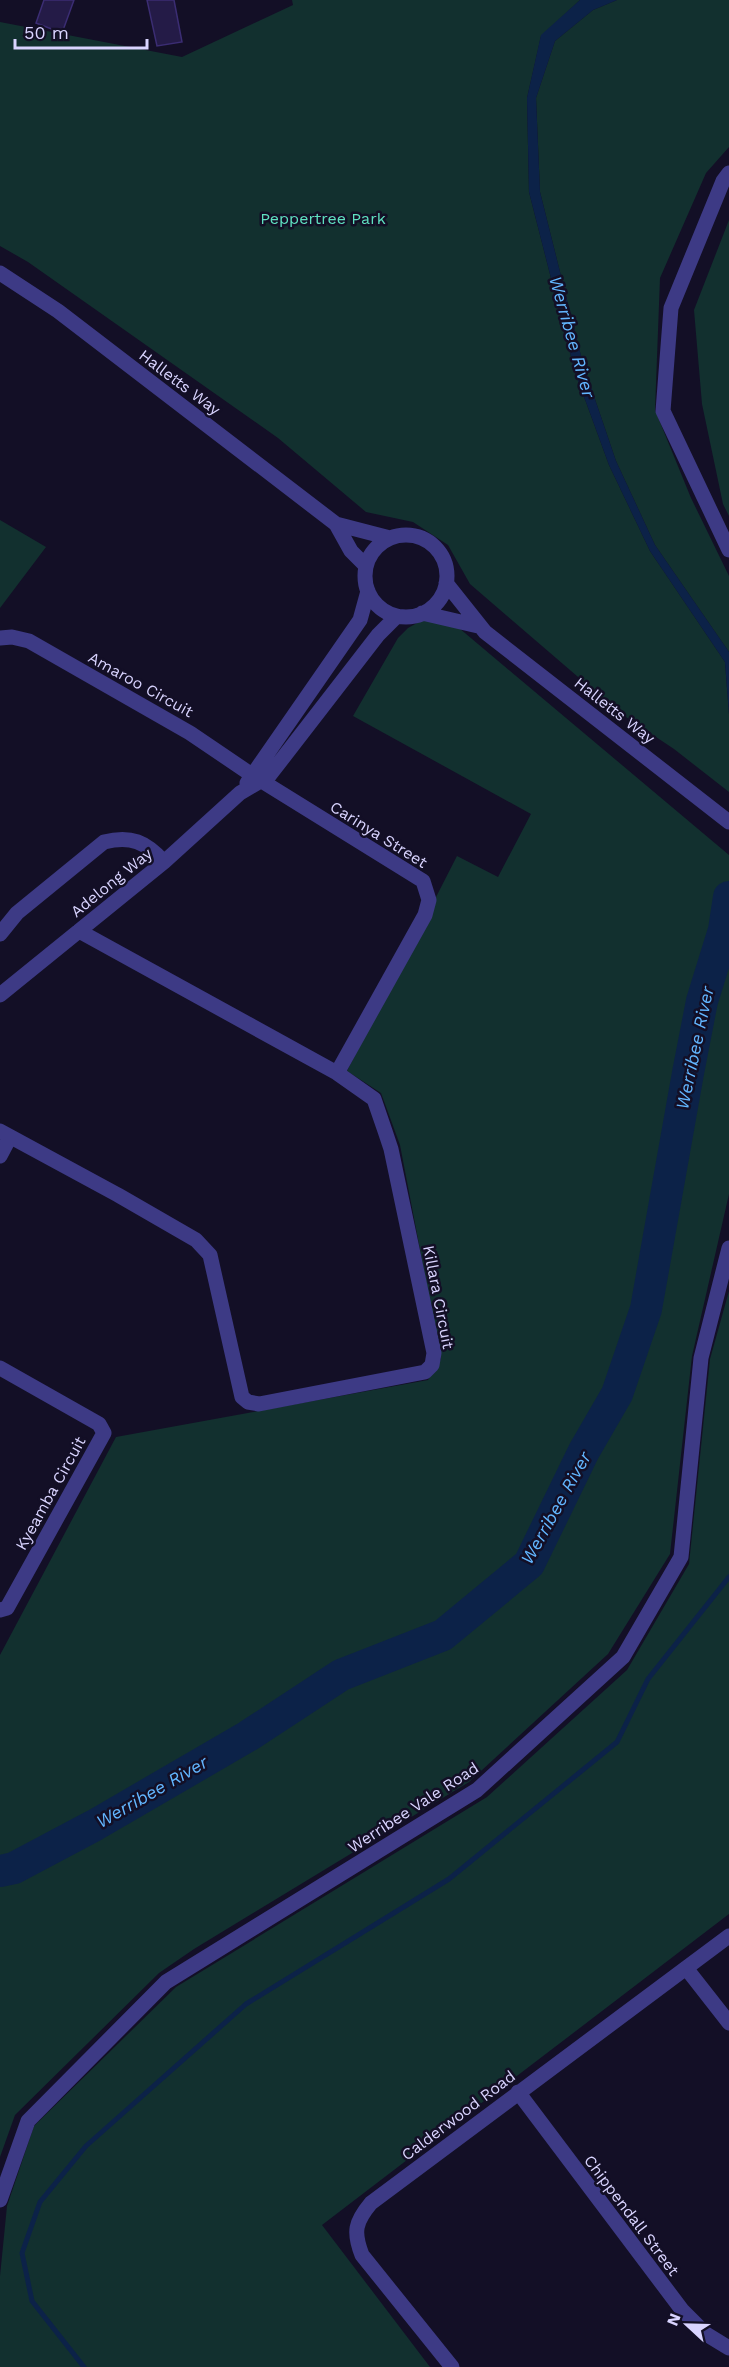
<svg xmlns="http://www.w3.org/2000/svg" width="729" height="2367" viewBox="0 0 729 2367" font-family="'Work Sans',sans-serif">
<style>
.green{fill:#12302f}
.water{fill:#0c2248}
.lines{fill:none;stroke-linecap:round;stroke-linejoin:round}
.stream{stroke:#0c2248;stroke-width:5}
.river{stroke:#0c2248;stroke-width:32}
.building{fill:#241b47;stroke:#3b2d73;stroke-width:1.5}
.minor{stroke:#3d3a85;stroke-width:15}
.labels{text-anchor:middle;stroke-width:5;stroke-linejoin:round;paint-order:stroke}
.park-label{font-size:16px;fill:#5fe0c0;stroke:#130f26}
.street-label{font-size:16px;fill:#d9d4ff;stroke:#130f26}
.water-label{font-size:18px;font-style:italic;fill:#62b6ff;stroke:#130f26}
</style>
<rect width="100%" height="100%" fill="#130f26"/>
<path class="green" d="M292,0H580L541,36L527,98L529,192L575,372L609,465L650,551L725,662L729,714V792L674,749L620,713L470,584L448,545L413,522L366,512L278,438L28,262L0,246V22L182,57L293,5Z
M617,0H729V147L706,173L660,278L655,410L691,498L729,576V652L655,545L616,461L583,364L540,192L536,98L555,41L593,10Z
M729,220V516L723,504L702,404L694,310Z
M0,520L46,547L0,608Z
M426,618L459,628L729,855V1194L692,1356L670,1554L608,1654L469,1782L194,1949L159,1973L15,2115L0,2157V1655L116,1437L428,1380L441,1359L400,1145L381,1093L347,1071L457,856L498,877L531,814L353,716L398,638L408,628Z
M729,1291V1914L322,2225L430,2367H0V2276L7,2206L34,2126L176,1987L487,1797L627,1670L689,1564L710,1359Z"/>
<path class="water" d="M580,0H617L593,10L555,41L536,98L540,192L583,364L616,461L655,545L729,652V714L725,662L650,551L609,465L575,372L529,192L527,98L541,35Z"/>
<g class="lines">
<path class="stream" d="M84,2367L32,2301L22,2253L40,2202L86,2146L246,2004L449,1879L617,1742L648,1679L729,1577"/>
<path class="river" d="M0,1871L14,1868L95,1825L248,1736L341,1675L443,1635L529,1564L584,1451L617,1394L646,1309L688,1073L702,1001L724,930L729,897"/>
</g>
<path class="building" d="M44,0H74L62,33L36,23Z
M147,0H174L182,42L157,46Z"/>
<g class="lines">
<path class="minor" d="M729,173L723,181L671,308L663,411L729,550
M0,273L58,311L336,524L390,538
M336,524L351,551L366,566
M365 576a41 41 0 1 1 82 0a41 41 0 1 1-82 0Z
M446,583L485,632L729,822
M422,613L478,626
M0,638L12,637L29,641L190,733L252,775L423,881L429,900L425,915L337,1073
M247,783L360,620L368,591
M0,934L17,913L104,842C131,835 146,842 164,862
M0,995L164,862L240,793L269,776L378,635L397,616
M0,1131L118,1195L196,1240L210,1255L242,1397L248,1402L259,1404L425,1372L432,1365L434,1353L391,1149L385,1131L374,1099L337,1073L79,931
M0,1156L10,1137
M0,1368L99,1424L104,1433L7,1608L0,1610
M686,1968L729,2023
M518,2092L682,2310L706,2334L729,2348
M0,2200L28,2121L166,1982L477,1790L623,1657L681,1557L701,1358L729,1248
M452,2367L362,2255C353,2232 355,2222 371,2203L729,1936"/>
</g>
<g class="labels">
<g class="park-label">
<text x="323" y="224">Peppertree Park</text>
</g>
<g class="street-label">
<text transform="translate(180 382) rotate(37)" y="6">Halletts Way</text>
<text transform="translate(141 684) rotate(29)" y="6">Amaroo Circuit</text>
<text transform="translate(615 710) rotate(38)" y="6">Halletts Way</text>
<text transform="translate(379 834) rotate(32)" y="6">Carinya Street</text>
<text transform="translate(111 882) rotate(-39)" y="6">Adelong Way</text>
<text transform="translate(439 1297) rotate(79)" y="6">Killara Circuit</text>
<text transform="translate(50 1493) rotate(-61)" y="6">Kyeamba Circuit</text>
<text transform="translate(413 1807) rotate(-33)" y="6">Werribee Vale Road</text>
<text transform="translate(458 2115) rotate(-37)" y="6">Calderwood Road</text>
<text transform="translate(632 2215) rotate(53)" y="6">Chippendall Street</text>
</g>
<g class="water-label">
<text transform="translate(572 337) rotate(74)" y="6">Werribee River</text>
<text transform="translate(695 1048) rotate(-78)" y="6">Werribee River</text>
<text transform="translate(556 1508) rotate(-61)" y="6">Werribee River</text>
<text transform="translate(152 1792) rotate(-30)" y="6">Werribee River</text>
</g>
</g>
<g transform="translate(687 2325) rotate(292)" stroke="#130f26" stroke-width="4.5" paint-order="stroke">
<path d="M0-4.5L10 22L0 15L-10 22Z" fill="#d9d4ff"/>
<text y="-9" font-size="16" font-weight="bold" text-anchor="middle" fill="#d9d4ff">N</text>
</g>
<path d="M15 39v9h132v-9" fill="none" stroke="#d9d4ff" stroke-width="3"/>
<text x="24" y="39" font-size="18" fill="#d9d4ff" stroke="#130f26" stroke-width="4.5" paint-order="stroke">50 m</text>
</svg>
